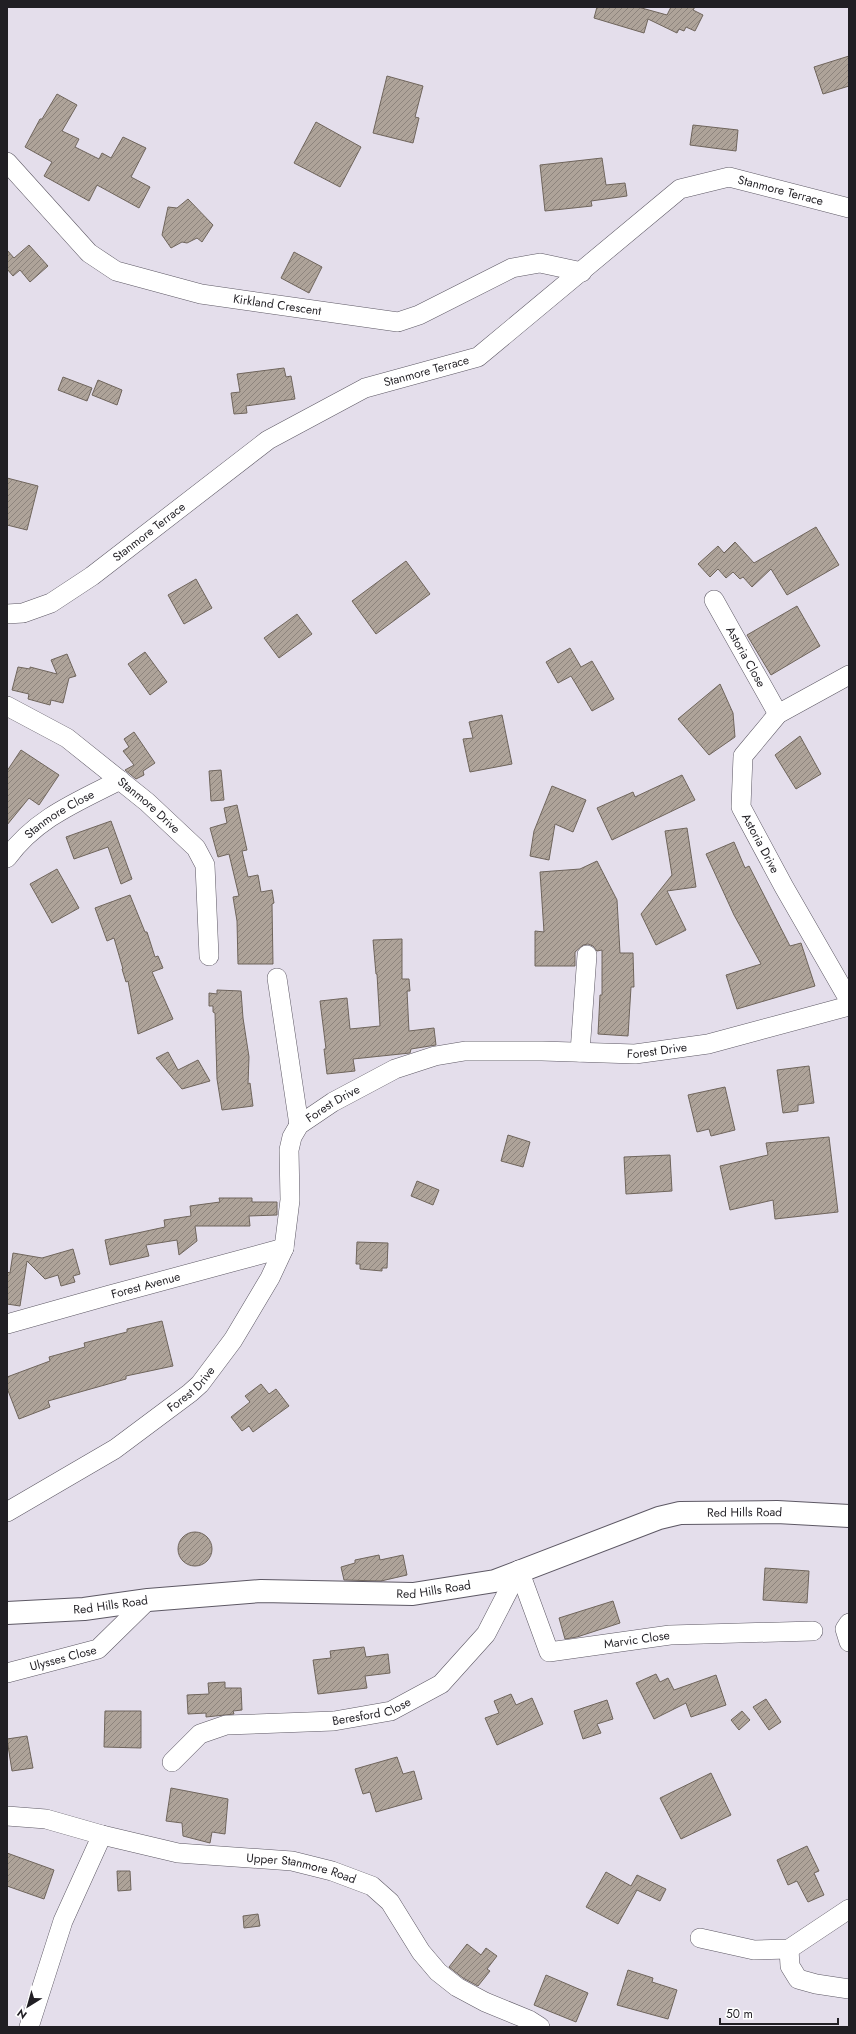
<svg xmlns="http://www.w3.org/2000/svg" width="856" height="2034" viewBox="0 0 856 2034" font-family="Jost,sans-serif">
<style>
.building{fill:url(#building-hatch);stroke:#6f655c}
.lines{fill:none;stroke-linecap:round;stroke-linejoin:round}
.street-casing{stroke:#5d5864;stroke-width:20}
.secondary-casing{stroke:#5d5864;stroke-width:24}
.street{stroke:#fff;stroke-width:19}
.secondary{stroke:#fff;stroke-width:22}
.labels{text-anchor:middle;stroke-width:3.5;stroke-linejoin:round;paint-order:stroke}
.street-label{font-size:12px;fill:#211f24;stroke:#fff}
</style>
<defs>
<pattern id="building-hatch" width="6" height="6" patternUnits="userSpaceOnUse"><rect width="6" height="6" fill="#aea399"/><path d="M-1 1l2-2M0 6l6-6M5 7l2-2" fill="none" stroke="#8d847d"/></pattern>
</defs>
<rect width="100%" height="100%" fill="#e4deeb"/>
<path class="building" d="M597,7H638L667,15L671,7H695L693,10L703,15L695,31L686,27L684,31L679,29L677,33L648,19L644,33L594,18Z
M849,56V86L823,94L814,67Z
M387,76L423,86L415,117L419,118L413,143L373,133Z
M57,94L77,105L62,131L79,139L75,147L99,159L102,153L111,158L123,137L146,148L131,177L150,187L139,208L97,185L89,201L44,176L52,162L25,147L40,119H42Z
M316,122L361,147L340,187L294,163Z
M693,125L738,130L736,151L690,145Z
M602,158L606,185L625,183L627,196L591,201L592,206L545,211L540,165Z
M188,199L213,225L202,242L197,238L187,243L182,242L171,248L162,235L168,207L177,208Z
M29,245L48,266L30,282L20,270L13,276L7,269V250L14,258Z
M294,252L322,267L309,293L281,278Z
M284,368L286,377L291,376L295,399L246,406L247,413L234,414L231,393L240,392L237,374Z
M63,377L92,388L87,401L58,390Z
M98,380L122,390L117,405L92,395Z
M7,478L38,486L27,530L7,525Z
M816,527L839,565L787,595L771,569L752,587L743,577L740,579L733,572L726,578L718,569L710,577L698,564L718,546L724,553L735,542L754,563Z
M406,561L430,594L376,634L352,601Z
M196,579L212,608L184,624L168,595Z
M797,606L820,646L771,675L747,635Z
M297,614L312,634L279,658L264,638Z
M570,648L581,667L592,661L614,699L592,711L571,676L558,683L546,662Z
M145,652L167,682L150,695L128,664Z
M67,654L76,676L69,678L63,703L51,700L50,705L28,699L29,694L12,690L18,667L30,669V667L57,674L51,660Z
M720,684L733,713L735,737L709,755L678,719Z
M502,715L512,764L470,772L463,739L473,738L469,722Z
M134,732L155,763L143,771L144,775L136,779L125,770L134,765L123,751L129,747L124,739Z
M800,736L821,774L796,789L775,755Z
M21,750L59,775L39,805L29,798L7,825V771Z
M221,770L224,800L211,801L209,771Z
M682,775L695,800L612,840L597,808L633,792L635,797Z
M552,786L586,800L573,832L555,824L549,860L530,856L534,831Z
M237,805L247,850L242,851L248,877L258,875L261,892L272,890L274,903L272,904L273,964H238L237,921L233,897L239,896L229,854L218,857L210,828L227,823L224,808Z
M111,821L132,879L121,884L108,847L74,859L66,837Z
M687,828L696,887L667,891L686,930L656,945L641,914L672,875L665,831Z
M734,842L745,868L749,866L790,946L801,943L815,986L737,1009L726,975L761,964L734,915L706,854Z
M597,861L617,900L620,953H633L634,987H631L628,1036L598,1034L600,995H602V950L597,951L593,946L588,944L583,945L575,952V966H535V931L544,932L540,872L580,869Z
M57,869L79,908L52,923L30,884Z
M130,895L145,932H147L155,957L158,956L163,968L152,972L173,1019L138,1034L128,981L126,982L122,969H123L114,938L107,941L95,908Z
M402,939V979H409L410,991H407L409,1031L434,1028L436,1045L411,1049L410,1053L353,1059L355,1071L327,1074L324,1049H326L320,1001L347,998L350,1029L380,1026L377,974H376L373,940Z
M217,990L241,991L243,1018L249,1057L248,1084L250,1083L253,1106L222,1110L217,1079L215,1013L213,1012V1006H209V993L217,994Z
M168,1052L178,1070L198,1060L210,1081L182,1089L156,1058Z
M809,1066L814,1103L798,1105V1111L783,1113L777,1070Z
M725,1087L735,1130L711,1136L709,1129L697,1132L688,1095Z
M508,1135L530,1142L523,1167L501,1161Z
M829,1137L838,1212L775,1219L773,1200L730,1210L720,1166L768,1155L766,1143Z
M670,1155L672,1191L626,1194L624,1157Z
M417,1181L439,1190L433,1205L411,1196Z
M219,1198H252V1202H277V1215L249,1216L250,1226H195L197,1241L179,1255L177,1240L146,1245L149,1256L110,1265L105,1240L165,1227L164,1220L191,1216L190,1206L220,1202Z
M357,1242L388,1243L387,1268H382V1271L360,1269V1264H356Z
M73,1249L80,1274L73,1276L75,1282L61,1286L58,1275L45,1279L27,1261L20,1306L7,1304V1272L10,1273L13,1253L42,1258Z
M162,1321L173,1366L126,1376V1379L48,1401L50,1407L19,1419L7,1388V1377L50,1361L49,1357L85,1347L84,1343L127,1332V1329Z
M261,1384L269,1394L276,1389L289,1406L253,1432L249,1426L242,1431L231,1417L250,1402L245,1396Z
M178 1549a17 17 0 1 1 34 0a17 17 0 1 1-34 0Z
M379,1555L380,1560L403,1555L407,1575L381,1581L344,1580L341,1567L355,1563V1560Z
M765,1568L809,1571L807,1603L763,1600Z
M613,1601L620,1623L577,1637L565,1639L559,1618Z
M364,1647L366,1657L388,1654L390,1673L365,1676L367,1688L318,1694L313,1660L331,1658L330,1651Z
M656,1674L660,1682L668,1678L674,1690L716,1675L726,1705L691,1717L686,1703L654,1719L636,1683Z
M225,1682V1688H241L242,1710L233,1711L234,1714L206,1717V1713L188,1714L187,1695L209,1694L208,1683Z
M511,1694L516,1705L532,1698L543,1724L497,1745L485,1718L499,1713L494,1701Z
M766,1699L781,1722L769,1730L753,1707Z
M607,1700L613,1719L597,1724L601,1733L583,1739L574,1711Z
M105,1711H141V1748L104,1747Z
M742,1711L750,1720L739,1730L731,1720Z
M27,1736L33,1768L12,1771L7,1739Z
M397,1757L403,1774L414,1771L422,1799L376,1812L370,1792L363,1794L355,1769Z
M711,1773L731,1815L681,1839L660,1798Z
M171,1788L228,1799L225,1834L212,1832L210,1843L183,1836L182,1823L166,1821Z
M807,1846L819,1871L814,1873L824,1895L808,1902L797,1881L788,1885L777,1860Z
M7,1853L54,1870L44,1899L7,1886Z
M117,1871H130L131,1890L118,1891Z
M606,1872L631,1886L637,1875L666,1889L660,1901L637,1890L618,1924L586,1907Z
M258,1914L260,1926L244,1928L243,1916Z
M467,1944L481,1955L486,1948L497,1956L487,1969L490,1971L478,1986L463,1978L449,1967Z
M628,1970L653,1978L652,1982L677,1990L668,2019L617,2005Z
M546,1975L588,1993L576,2022L534,2005Z"/>
<g class="lines">
<g class="street-casing">
<g id="street">
<path id="s1" d="M7,162L89,253L116,271L201,294L398,322L419,315L512,268L540,263L582,272"/>
<path id="s2" d="M714,600L778,714"/>
<path id="s3" d="M7,614L23,613L51,603L92,576L268,440L365,388L478,357L680,189L729,177L849,208"/>
<path id="s4" d="M849,675L778,714L743,756L741,807L784,887L849,1000"/>
<path id="s5" d="M7,706L67,738L147,802L196,848L205,865L209,956"/>
<path id="s6" d="M7,858C36,818 77,802 120,780"/>
<path d="M277,978L299,1125"/>
<path d="M580,1052L587,955"/>
<path id="s7" d="M7,1324L110,1295L284,1248"/>
<path id="s8" d="M7,1512L115,1449L190,1393L200,1384L233,1340L270,1278L284,1248L290,1200L289,1150L292,1137L299,1125L333,1102L395,1069L435,1056L465,1051H542L635,1054L708,1044L849,1006"/>
<path id="s9" d="M519,1570L549,1652L670,1635L813,1631"/>
<path d="M849,1623L845,1629L849,1642"/>
<path id="s10" d="M7,1673L98,1649L148,1600"/>
<path id="s11" d="M172,1762L200,1734L226,1725L334,1721L391,1711L441,1684L486,1634L519,1570"/>
<path id="s12" d="M7,1816L46,1819L102,1835L178,1853L292,1861L332,1871L372,1886L390,1902L421,1952L438,1972L457,1987L485,2002L529,2020L540,2027"/>
<path d="M700,1938L754,1950L789,1949L849,1909"/>
<path d="M789,1949L790,1966L798,1979L816,1984L849,1989"/>
<path d="M29,2027L63,1921L102,1835"/>
</g>
</g>
<g class="secondary-casing">
<g id="secondary">
<path id="s13" d="M7,1613L84,1609L148,1600L261,1591L413,1594L495,1581L659,1518L680,1513L777,1512L849,1516"/>
</g>
</g>
<use href="#street" class="street"/>
<use href="#secondary" class="secondary"/>
</g>
<g class="labels">
<g class="street-label">
<text dy="4" stroke="none"><textPath href="#s3" startOffset="911">Stanmore Terrace</textPath></text>
<text dy="4" stroke="none"><textPath href="#s1" startOffset="320">Kirkland Crescent</textPath></text>
<text dy="4" stroke="none"><textPath href="#s3" startOffset="491">Stanmore Terrace</textPath></text>
<text dy="4" stroke="none"><textPath href="#s3" startOffset="167">Stanmore Terrace</textPath></text>
<text dy="4" stroke="none"><textPath href="#s2" startOffset="65">Astoria Close</textPath></text>
<text dy="4" stroke="none"><textPath href="#s5" startOffset="174">Stanmore Drive</textPath></text>
<text dy="4" stroke="none"><textPath href="#s6" startOffset="69">Stanmore Close</textPath></text>
<text dy="4" stroke="none"><textPath href="#s4" startOffset="228">Astoria Drive</textPath></text>
<text dy="4" stroke="none"><textPath href="#s8" startOffset="894">Forest Drive</textPath></text>
<text dy="4" stroke="none"><textPath href="#s8" startOffset="558">Forest Drive</textPath></text>
<text dy="4" stroke="none"><textPath href="#s7" startOffset="144">Forest Avenue</textPath></text>
<text dy="4" stroke="none"><textPath href="#s8" startOffset="222">Forest Drive</textPath></text>
<text dy="4" stroke="none"><textPath href="#s13" startOffset="752">Red Hills Road</textPath></text>
<text dy="4" stroke="none"><textPath href="#s13" startOffset="428">Red Hills Road</textPath></text>
<text dy="4" stroke="none"><textPath href="#s13" startOffset="104">Red Hills Road</textPath></text>
<text dy="4" stroke="none"><textPath href="#s9" startOffset="176">Marvic Close</textPath></text>
<text dy="4" stroke="none"><textPath href="#s10" startOffset="58">Ulysses Close</textPath></text>
<text dy="4" stroke="none"><textPath href="#s11" startOffset="214">Beresford Close</textPath></text>
<text dy="4" stroke="none"><textPath href="#s12" startOffset="300">Upper Stanmore Road</textPath></text>
</g>
</g>
<rect width="856" height="2034" fill="none" stroke="#211f24" stroke-width="16"/>
<g transform="translate(28 2006) rotate(217)" stroke="#ffffff" stroke-width="3" paint-order="stroke">
<path d="M0-3L7 15L0 10L-7 15Z" fill="#211f24"/>
<text y="-6" font-size="11" font-weight="bold" text-anchor="middle" fill="#211f24">N</text>
</g>
<path d="M720 2018v6h118v-6" fill="none" stroke="#211f24" stroke-width="2"/>
<text x="726" y="2018" font-size="12" fill="#211f24" stroke="#ffffff" stroke-width="3" paint-order="stroke">50 m</text>
</svg>
